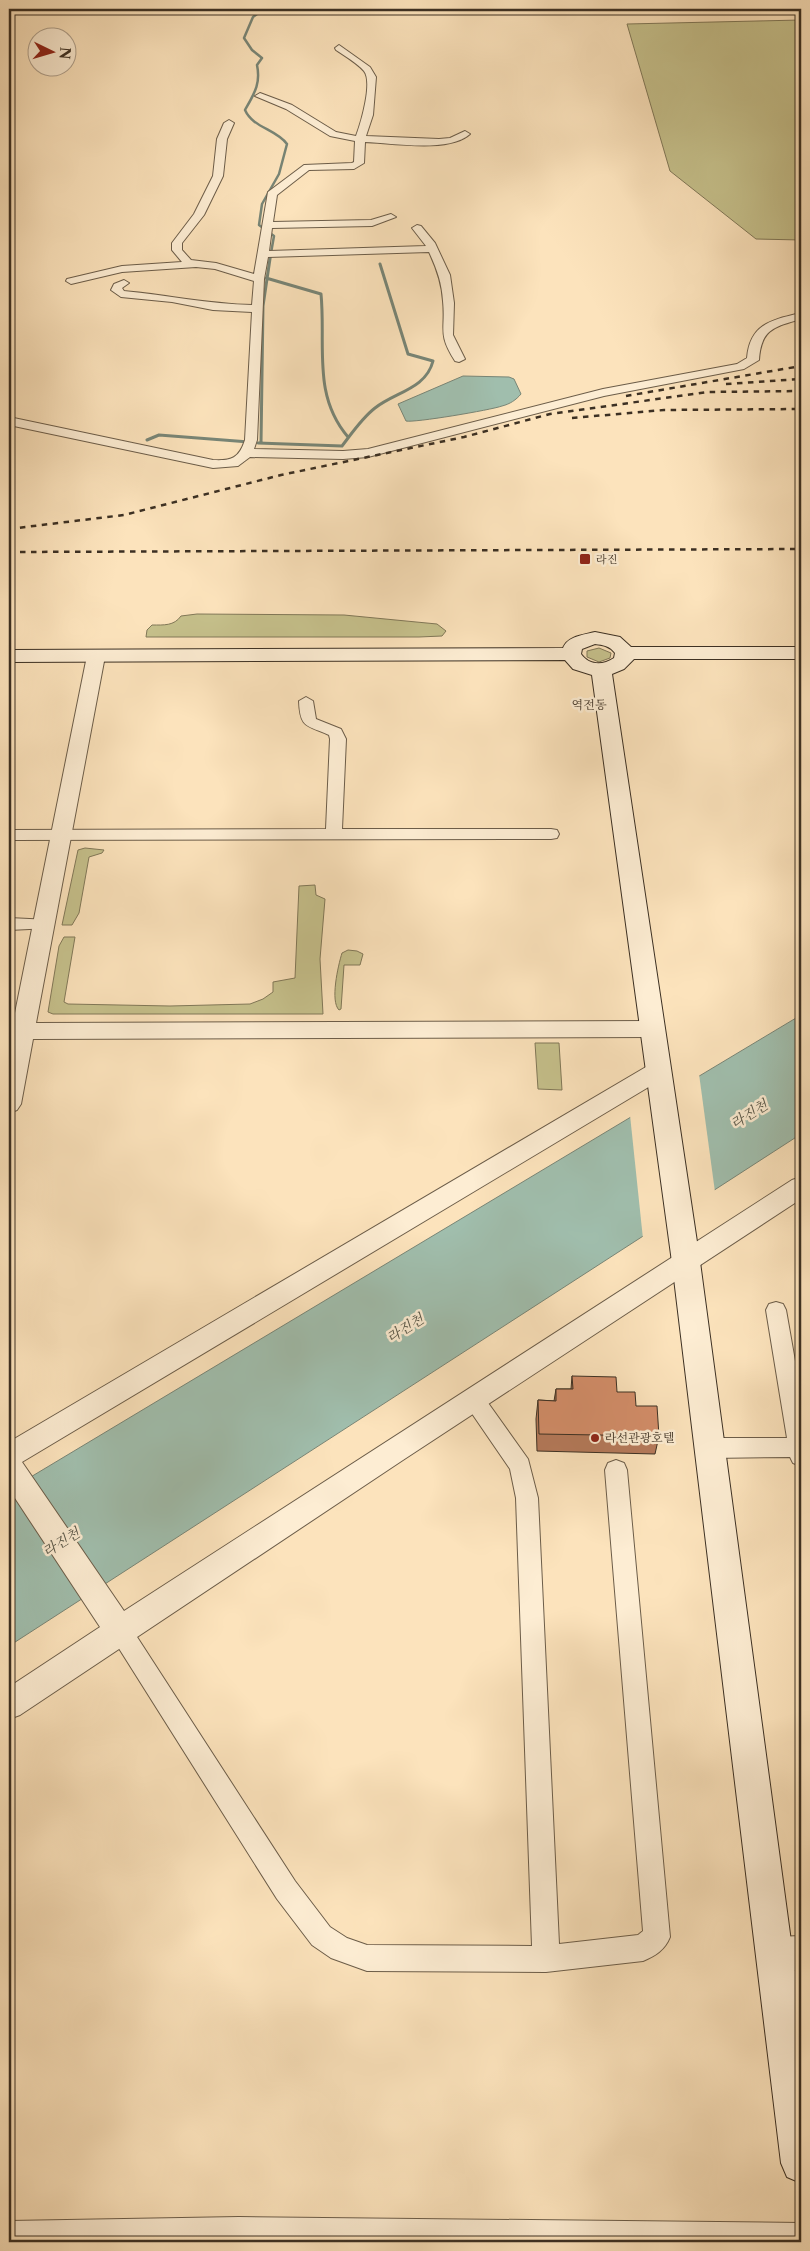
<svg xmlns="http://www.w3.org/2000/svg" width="810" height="2251" viewBox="0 0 810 2251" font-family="'Libre Caslon Text','Noto Serif KR',serif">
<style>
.green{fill:#c6c18c;stroke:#817858}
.water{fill:#a0bead;stroke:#788576}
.pier{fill:#fce3bc}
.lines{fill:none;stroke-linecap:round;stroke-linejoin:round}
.stream-far1{stroke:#788576;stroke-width:2.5}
.stream{stroke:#788576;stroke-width:3}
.minor-casing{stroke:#6c5d49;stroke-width:2}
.tertiary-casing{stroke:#6c5d49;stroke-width:2}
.secondary-casing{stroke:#3c3023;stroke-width:2}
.minor{fill:#fdedd3;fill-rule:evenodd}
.tertiary{fill:#fdedd3;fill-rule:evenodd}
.secondary{fill:#fdedd3;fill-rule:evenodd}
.rail{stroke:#3c3023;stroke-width:2.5;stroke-dasharray:5.5 5.5;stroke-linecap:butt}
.wall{fill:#b67a5b;stroke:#3c3023}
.building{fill:#d48e6a;stroke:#3c3023}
.poi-dot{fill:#8f2418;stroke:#fdedd3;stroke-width:2}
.labels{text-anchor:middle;stroke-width:5;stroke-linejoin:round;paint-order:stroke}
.far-poi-label{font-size:11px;fill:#3c3023;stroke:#fdedd3;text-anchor:start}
.far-quarter-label{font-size:12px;fill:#3c3023;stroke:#fdedd3}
.poi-label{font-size:12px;fill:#3c3023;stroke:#fdedd3;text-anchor:start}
.water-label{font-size:14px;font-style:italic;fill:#555446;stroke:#fdedd3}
</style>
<rect width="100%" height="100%" fill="#fce3bc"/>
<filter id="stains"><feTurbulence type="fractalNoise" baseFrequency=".004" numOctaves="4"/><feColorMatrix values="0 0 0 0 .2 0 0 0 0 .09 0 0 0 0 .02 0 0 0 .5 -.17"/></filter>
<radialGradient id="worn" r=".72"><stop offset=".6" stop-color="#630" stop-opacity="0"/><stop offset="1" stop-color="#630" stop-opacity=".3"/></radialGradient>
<path class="green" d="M801,20V240L756,239L670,171L627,24Z
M197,614L344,615L437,624L446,631L442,636L419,637H146L147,630L152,625C164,625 174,626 181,616Z
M599,648L611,653L610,658L599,662L587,657V651Z
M85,848L104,850L102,853L89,857L79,913L72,925H62L78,850Z
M315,885L316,895L325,899L320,959L323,1014H53L48,1012L59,946L64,937H75L64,1002L68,1004L170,1006L250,1004L263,999L273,992V982L295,978L299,886Z
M348,950L357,951L363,954L360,965H344L341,1009L339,1010C330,1001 338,966 342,953Z
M535,1043H559L562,1090L538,1089Z"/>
<path class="water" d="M463,376L509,377L514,379L521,394C516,400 510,404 502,406C491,410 414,423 406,421L398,404Z
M801,1015V1134L9,1646V1490Z"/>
<path class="pier" d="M699,1074L715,1192L643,1239L630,1115Z"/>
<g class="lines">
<path class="stream-far1" d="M264,9L253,17L244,38L252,50L262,58L257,65C261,84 254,94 245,110C253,128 276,129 287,144L279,174L262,204L259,225L274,236L271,253"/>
<path class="stream" d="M266,278L321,294C326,345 312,395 348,437
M147,440L159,435L249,442
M258,443L342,446C352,433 362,418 375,408C395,392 426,389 433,361L408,354L380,264
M261,443L263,306L271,252"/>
<g class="minor-casing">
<path id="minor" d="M339,45L370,67L376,77L373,115L366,136L439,139L450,138L465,131L470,134C450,153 391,143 365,142L364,163L354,169L309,170L277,195L273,222L371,220L391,214L396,217L372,226L272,228L269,251L426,246L412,228L417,225L421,226L435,243L450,275L454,303L453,335L465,359L459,362L455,361C437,333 446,330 443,301C442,283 437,269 429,252L268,257L264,279L257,440L254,449L343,451L368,449L603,389L737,364L747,358C750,324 771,320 801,313V319C774,327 761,329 759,360L744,369L604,396L368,457L343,459L250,457L238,466L213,468L9,425V417L213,460C232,461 239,458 245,440L252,312L213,310L172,302L121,297L111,290L114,284L124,280L129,283L122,288L124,291C167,295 209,304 252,305L254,281L215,269L196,267L122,272L71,284L66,281L67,279L122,266L182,262L172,250V243L194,214L213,176L217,139L224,123L229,120L234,123L227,139L223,176L204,215L182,243V250L191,260L216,263L254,274L268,192L304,165L352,163L354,162L355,141L330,136L286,109L255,96L260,93L292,105L336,132L356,136C361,123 373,82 364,71C357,63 345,56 336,50L335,48Z
M306,697L313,701L316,719L341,729L346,739L342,829H551L557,830L559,834L557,838L551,839L9,840V830L326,829L330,739L329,735C307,725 300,729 299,701Z
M9,918L50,920L52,924L50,928L9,930Z
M776,1302L783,1304L786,1310L801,1395V1466L793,1463L790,1457L709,1458L701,1455L698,1448L701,1441L709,1438H787L766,1310L769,1304Z
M473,1390L481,1393L528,1459L538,1498L559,1944L638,1935L643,1931L605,1470L608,1463L616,1460L624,1463L627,1470L670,1937C665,1950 655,1956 643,1961L546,1972L367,1971L331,1958L312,1945L277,1899L108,1631L112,1623L120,1620L128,1623L295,1881L330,1927L347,1938L367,1945L532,1946L516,1498L510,1469L462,1399L465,1393Z"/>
</g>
<g class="tertiary-casing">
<path id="tertiary" d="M96,651L102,652L105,656L36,1023L653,1021L661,1023L664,1029L661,1035L653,1037L33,1039L21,1104L17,1110L9,1113V1023H13L87,656L90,652Z
M659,1062L667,1064L671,1070L667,1076L22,1462L124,1611L792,1180L801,1177V1199L403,1460L20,1715L9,1719V1687L100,1627L9,1489V1442L651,1064Z
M801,1936V1970L775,1971L763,1966L758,1954L763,1942L775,1937Z
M239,2217L801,2223V2242H9V2221Z"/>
</g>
<g class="secondary-casing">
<path id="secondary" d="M595,632L620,637L631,647H801V659H634L624,669L612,674L700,1262L801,2016V2183L787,2177L781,2163L672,1262L592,675L573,669L565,660L9,662V650L563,648C568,636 583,635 595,632ZM595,644C603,645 610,646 615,653L614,658C602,666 589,665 581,654L582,649Z"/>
</g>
<use href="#minor" class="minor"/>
<use href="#tertiary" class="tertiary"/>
<use href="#secondary" class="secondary"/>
<path class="rail" d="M726,384L801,379
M626,396L801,366
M572,418L664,410L801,409
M9,529L124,515L281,475L464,437L550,414L708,392L801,391
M9,552L801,549"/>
</g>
<path class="wall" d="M572,1376L617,1392L636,1406L659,1436L655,1454L537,1451L536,1419L538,1400L554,1401L556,1389H571Z"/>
<path class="building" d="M572,1376L616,1377L617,1392H635L636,1406H657L659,1436L539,1434L538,1400L556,1401V1389H573Z"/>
<g class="poi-dot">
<rect x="579" y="553" width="12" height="12" rx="2.5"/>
<circle cx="595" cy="1438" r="5"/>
</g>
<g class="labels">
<g class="far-poi-label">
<text x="596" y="563">라진</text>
</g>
<g class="far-quarter-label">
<text x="589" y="709">역전동</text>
</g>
<g class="poi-label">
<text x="605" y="1442">라선관광호텔</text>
</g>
<g class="water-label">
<text transform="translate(749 1114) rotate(-32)" y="5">라진천</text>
<text transform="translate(405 1328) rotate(-32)" y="5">라진천</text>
<text transform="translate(61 1542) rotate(-32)" y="5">라진천</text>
</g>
</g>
<rect width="810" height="2251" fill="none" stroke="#fce3bc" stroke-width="30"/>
<rect x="10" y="10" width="790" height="2231" fill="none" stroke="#3c3023" stroke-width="2.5"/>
<rect x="15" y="15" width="780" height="2221" fill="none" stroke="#3c3023"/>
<g transform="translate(52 52) rotate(95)"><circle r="24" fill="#fdedd3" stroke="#b0a18d"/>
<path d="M0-4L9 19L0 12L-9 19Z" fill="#8f2418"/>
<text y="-8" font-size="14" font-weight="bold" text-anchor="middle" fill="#3c3023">N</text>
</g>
<rect width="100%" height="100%" filter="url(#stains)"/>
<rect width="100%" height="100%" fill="url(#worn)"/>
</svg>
